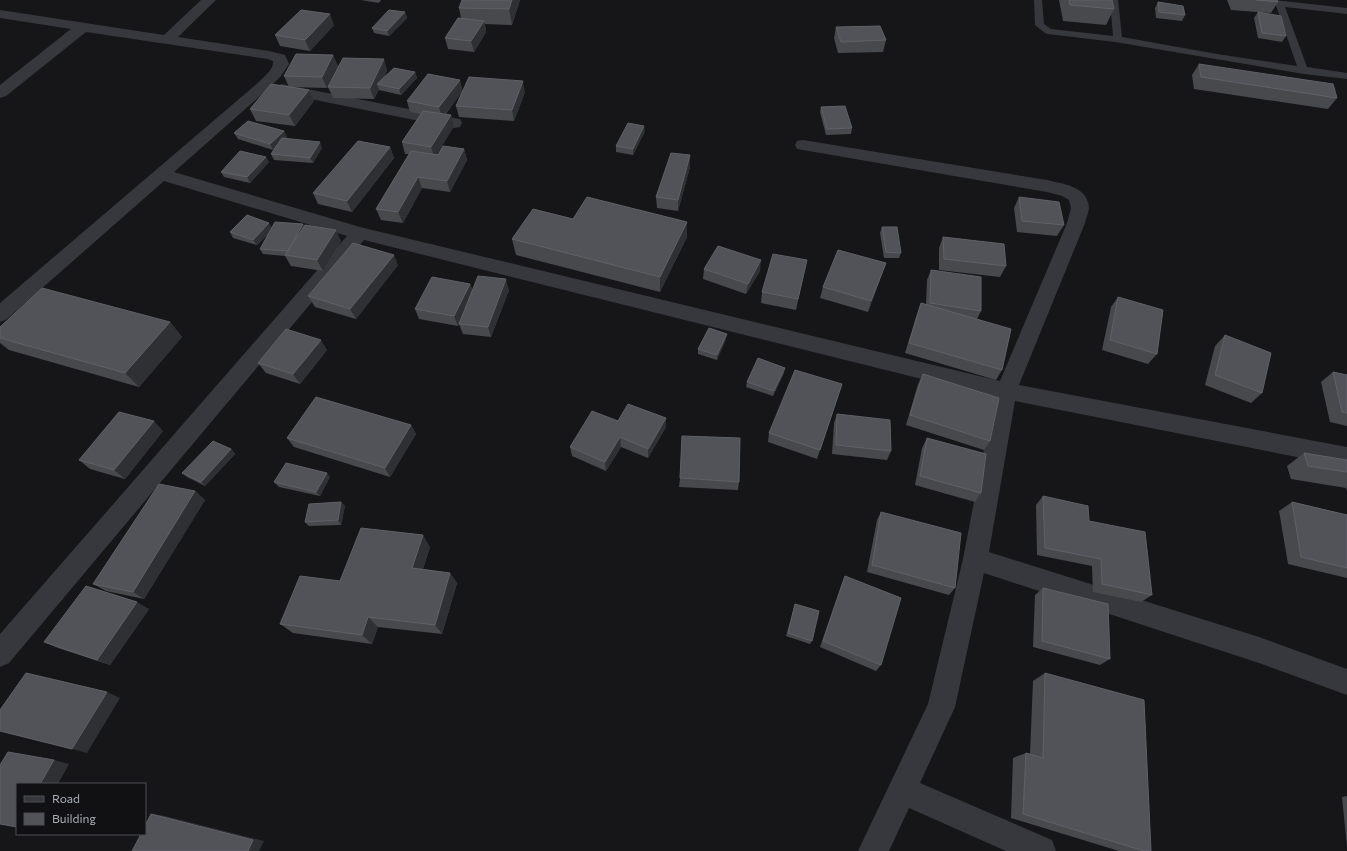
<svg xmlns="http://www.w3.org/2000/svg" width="1347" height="851" viewBox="0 0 1347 851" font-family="Commissioner,sans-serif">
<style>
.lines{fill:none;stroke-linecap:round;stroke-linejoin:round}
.lane{fill:#37383d;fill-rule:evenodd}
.street{fill:#37383d;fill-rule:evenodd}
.wall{fill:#47494d}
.shaded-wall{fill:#2f3033}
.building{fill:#525359;stroke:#5f6168}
</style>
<rect width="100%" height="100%" fill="#161618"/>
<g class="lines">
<path class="lane" d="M1034,0H1042L1044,24L1051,29L1113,36L1110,0H1118L1122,37L1217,54L1297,66L1274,0L1347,8V14L1285,7L1307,67L1347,73V79L1304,74L1115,42L1048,34L1045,33L1035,25Z"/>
<path class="street" d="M201,0H216L178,37L269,51L285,55L289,64L281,76L269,88L174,172L360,227L1000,381L1067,223L1071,208L1069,200L1062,196L1047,192L803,150L797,149L795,145L797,141L803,140L1047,180C1063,184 1087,186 1089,207C1089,212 1086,218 1085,223L1019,385L1347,447V467L1015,401L989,552L1259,637L1347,669V695L1259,663L984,573L955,707L920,783L1052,840L1056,851H1006L909,808L889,851H858L928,704L963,559L994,397L364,240L9,663L0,667V634L347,236L164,181L7,319L0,322V303L259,82C264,76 274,70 273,61L268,59L86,32L6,96L0,98V85L71,29L0,18V10L164,35Z
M282,84L454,118L460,119L462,123L460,127L454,128L276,92L274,89L276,86Z"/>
</g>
<path class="wall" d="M361,0H381L379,3Z
M462,0H520L512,25L485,24L486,32L474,52L448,49L445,38L461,18L459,8Z
M1059,0H1112L1114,9L1106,25L1063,21Z
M1227,0H1277L1278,2L1271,13L1231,10Z
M1158,2L1185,15L1182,21L1156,18L1155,8Z
M405,12L407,18L389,36L374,33L372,28Z
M1258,12L1286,36L1282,42L1258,38L1254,18Z
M334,25L310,51L280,46L275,35Z
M836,27L886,40L883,52L838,53L834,38Z
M333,55L338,66L327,88L289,87L284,76Z
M1199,64L1337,98L1328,109L1194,89L1192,75Z
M387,70L384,78L415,72L417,78L401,95L379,90V89L374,99L333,98L328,87Z
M463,91L525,92L514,121L459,117L456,106L462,91L446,114L454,126L437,154L464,149L467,160L450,192L422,188L403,223L381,220L376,209L409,154H405L402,142L421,114L410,112L407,101Z
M314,101L295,126L256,121L250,109Z
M821,107L852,128L851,134L826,135L820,112Z
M284,131L287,137L285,139L322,148L313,163L274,160L271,154L276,147L273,150L238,139L234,133Z
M645,131L633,155L616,152V146Z
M390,147L394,158L352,212L318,204L313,193Z
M269,162L250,183L224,177L221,172Z
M690,167L678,211L657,208L656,197Z
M1019,197L1064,225L1057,236L1017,232L1014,208Z
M573,219L687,222V237L660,292L516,255L512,239Z
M303,224L304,227L341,241L323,271L291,266L285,256L263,254L260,249L269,233L257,245L233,238L230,232Z
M882,227L901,253L899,258H884L880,233Z
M943,237L1006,266L1000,277L939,270V248Z
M807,260L796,310L761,303L762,292Z
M886,263L868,312L820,298L823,287Z
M398,265L356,319L315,307L308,296Z
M704,269L760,271L746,294L703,279Z
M931,270L981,311L977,319L1002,370L996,380L905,353L917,314L921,303L926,305L927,280Z
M470,284L473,291L509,290L491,337L463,334L459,324L461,319L458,326L419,319L415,309Z
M1118,297L1157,354L1148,364L1102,350L1111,307Z
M170,322L182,337L139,387L9,350L0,343V327Z
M1225,335L1262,393L1251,403L1205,385L1215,346Z
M726,339L717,360L698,354V349Z
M327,350L300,384L266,373L258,363Z
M1333,372L1347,375V426L1330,422L1321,382Z
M784,373L773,396L746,387L747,382Z
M923,374L990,441L984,450L906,425L918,384Z
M842,384L817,459L768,442L769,433Z
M837,414L891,451L887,460L832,454L834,423Z
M618,421L666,427L648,458L621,447L606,471L572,456L570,447Z
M411,425L416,434L390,477L294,447L287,438Z
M163,431L125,479L90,469L79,460Z
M927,438L981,493L975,502L915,485L922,448Z
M231,449L235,454L205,486L187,477L182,473Z
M1304,453L1347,460V491L1346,488L1291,479L1287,466Z
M330,477L320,496L279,487L274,482Z
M680,478L739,482L738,490L679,487Z
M195,491L205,500L144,599L106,591L93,584Z
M1043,496L1089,521L1152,595L1141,602L1093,592L1092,566L1037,555L1036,505Z
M1292,502L1347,515V578L1288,564L1279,511Z
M345,506L341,525L309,526L305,522Z
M881,512L955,588L949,595L867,572L877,520Z
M430,547L423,569L450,573L457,583L442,634L378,627L372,644L293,633L280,624L340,581Z
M845,576L881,665L876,671L820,647L842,583Z
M1043,588L1110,659L1100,665L1033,647L1035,595Z
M795,604L812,641L810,644L786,636Z
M149,609L110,665L58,648L44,642Z
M1045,673L1151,851H1119L1011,818L1013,758L1026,753L1030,754L1033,681Z
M1347,796V847L1342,797Z"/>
<path class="shaded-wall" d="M512,0H520L512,25L509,9Z
M405,12L407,18L389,36L387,31Z
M330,14L334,25L310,51L305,40Z
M484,21L486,32L474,52L471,41Z
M333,55L338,66L327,88L322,77Z
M384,59L387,70L381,85L377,84L379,89L374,99L370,88Z
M415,72L417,78L401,95L399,89Z
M460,80L463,91L442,118L439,107Z
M523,81L525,92L514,121L512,110Z
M309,90L314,101L295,126L289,115Z
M451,115L454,126L435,158L431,147Z
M644,126L645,131L633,155V149Z
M284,131L287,137L273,150L270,144Z
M320,142L322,148L313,163L310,158Z
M390,147L394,158L352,212L347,201Z
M464,149L467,160L450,192L447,181Z
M690,155V167L678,211V200Z
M266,157L269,162L250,183L247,177Z
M418,177L422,188L403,223L398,212Z
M687,222V237L660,292V277Z
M269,223L273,229L257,245L253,240Z
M303,224L306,229L289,251Z
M336,230L341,241L323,271L317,260Z
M394,255L398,265L356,319L350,309Z
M761,260L760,271L746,294L748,284Z
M886,263L882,274L868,312L871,301Z
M506,279L509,290L491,337L488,327Z
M470,284L474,295L458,326L454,316Z
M170,322L182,337L139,387L125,373Z
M727,334L726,339L717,360V355Z
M321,340L327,350L300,384L293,374Z
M785,368L784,373L773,396L774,391Z
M666,418V427L648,458V449Z
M154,421L163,431L125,479L114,470Z
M411,425L416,434L390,477L385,468Z
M620,437L621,447L606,471L605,462Z
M231,449L235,454L205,486L201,482Z
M327,473L330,477L320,496L316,492Z
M195,491L205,500L144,599L133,592Z
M341,502L345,506L341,525L338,520Z
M423,535L430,547L420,578L412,568Z
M450,573L457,583L442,634L435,625Z
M137,602L149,609L110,665L97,660Z
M368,617L378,627L372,644L362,635Z
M107,692L120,698L87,753L72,749Z
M54,760L69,764L58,784H40Z
M151,814L165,816L264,841L259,851H248Z"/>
<path class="building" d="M462,0H512L509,9L459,8Z
M1069,0H1112L1114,9L1070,5Z
M1256,0H1277L1278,2Z
M1158,2L1183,6L1185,15L1159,12Z
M301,10L330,14L305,40L275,35Z
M389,10L405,12L387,31L372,28Z
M1258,12L1281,16L1286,36L1262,33Z
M458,18L484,21L471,41L445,38Z
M880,26L886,40L841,42L836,27Z
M296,54L333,55L322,77L284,76Z
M343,58L384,59L370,88L328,87Z
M1199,64L1333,84L1337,98L1201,77Z
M394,68L415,72L399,89L377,84Z
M428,74L460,80L439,107L407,101Z
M469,77L523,81L512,110L456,106Z
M271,84L309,90L289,115L250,109Z
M845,106L852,128L827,129L821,107Z
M423,111L451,115L431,147L402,142Z
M248,121L284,131L270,144L234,133Z
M628,123L644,126L633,149L616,146Z
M282,138L320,142L310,158L271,154Z
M358,141L390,147L347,201L313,193Z
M443,146L464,149L447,181L418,177L398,212L376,209L411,151L438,155Z
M240,151L266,157L247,177L221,172Z
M671,153L690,155L678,200L656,197Z
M587,197L687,222L660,277L512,239L533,209L573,219Z
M1019,197L1059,202L1064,225L1022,221Z
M247,215L269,223L253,240L230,232Z
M275,222L303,224L288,251L260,249Z
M305,225L336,230L317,260L285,255Z
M882,227H897L901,253L886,252Z
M943,237L1004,244L1006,266L944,259Z
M353,243L394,255L350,309L308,296Z
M718,246L761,260L748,284L704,269Z
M838,250L886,263L871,301L823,287Z
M773,254L807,260L798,299L762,292Z
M931,270L981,277V311L930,303Z
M478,276L506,279L488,327L459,324Z
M432,277L470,284L454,316L415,309Z
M42,288L170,322L125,373L0,338V327Z
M1118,297L1163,310L1157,354L1110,340Z
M921,303L1011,329L1002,370L909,343Z
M709,328L727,334L717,355L698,349Z
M286,329L321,340L293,374L258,363Z
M1225,335L1271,353L1262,393L1215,375Z
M758,358L785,368L774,391L747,382Z
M795,370L842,384L820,450L769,433Z
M1333,372L1347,375V413L1342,412Z
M923,374L999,398L990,441L910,415Z
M316,397L411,425L385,468L287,438Z
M628,404L666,418L648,449L620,437L605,462L570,447L592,411L618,421Z
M119,412L154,421L114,470L79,460Z
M837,414L890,420L891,451L836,445Z
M682,436L740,438L739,482L680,478Z
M927,438L986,454L981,493L920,476Z
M213,441L231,449L201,482L182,473Z
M1304,453L1347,460V472L1308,466Z
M286,463L327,473L316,492L274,482Z
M159,484L195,491L133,592L93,584Z
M1043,496L1088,506L1089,521L1145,532L1152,595L1102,584L1101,559L1045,548Z
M341,502L338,520L305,522L309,504Z
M1292,502L1347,515V568L1301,557Z
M881,512L961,533L955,588L872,565Z
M361,528L423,535L412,568L450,573L435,625L368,617L362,635L280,624L300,576L340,581Z
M845,576L901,598L881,665L823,641Z
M86,586L137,602L97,660L44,642Z
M1043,588L1108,604L1110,659L1042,641Z
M795,604L819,611L812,641L788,633Z
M26,673L107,692L72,749L0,731V710Z
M1045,673L1144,700L1151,851H1144L1023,814L1026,753L1043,758Z
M8,752L54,760L40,784H17V827L0,824V765Z
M151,814L253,840L248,851H132L141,834H145V826Z"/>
<rect x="16" y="783" width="130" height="52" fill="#111113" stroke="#4d4f55"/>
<rect x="24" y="796" width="20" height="6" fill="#37383d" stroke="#4d4f55"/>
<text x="52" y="803" font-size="12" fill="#a8adb8">Road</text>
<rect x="24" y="813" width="20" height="12" fill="#525359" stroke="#4d4f55"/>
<text x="52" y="823" font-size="12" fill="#a8adb8">Building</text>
</svg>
